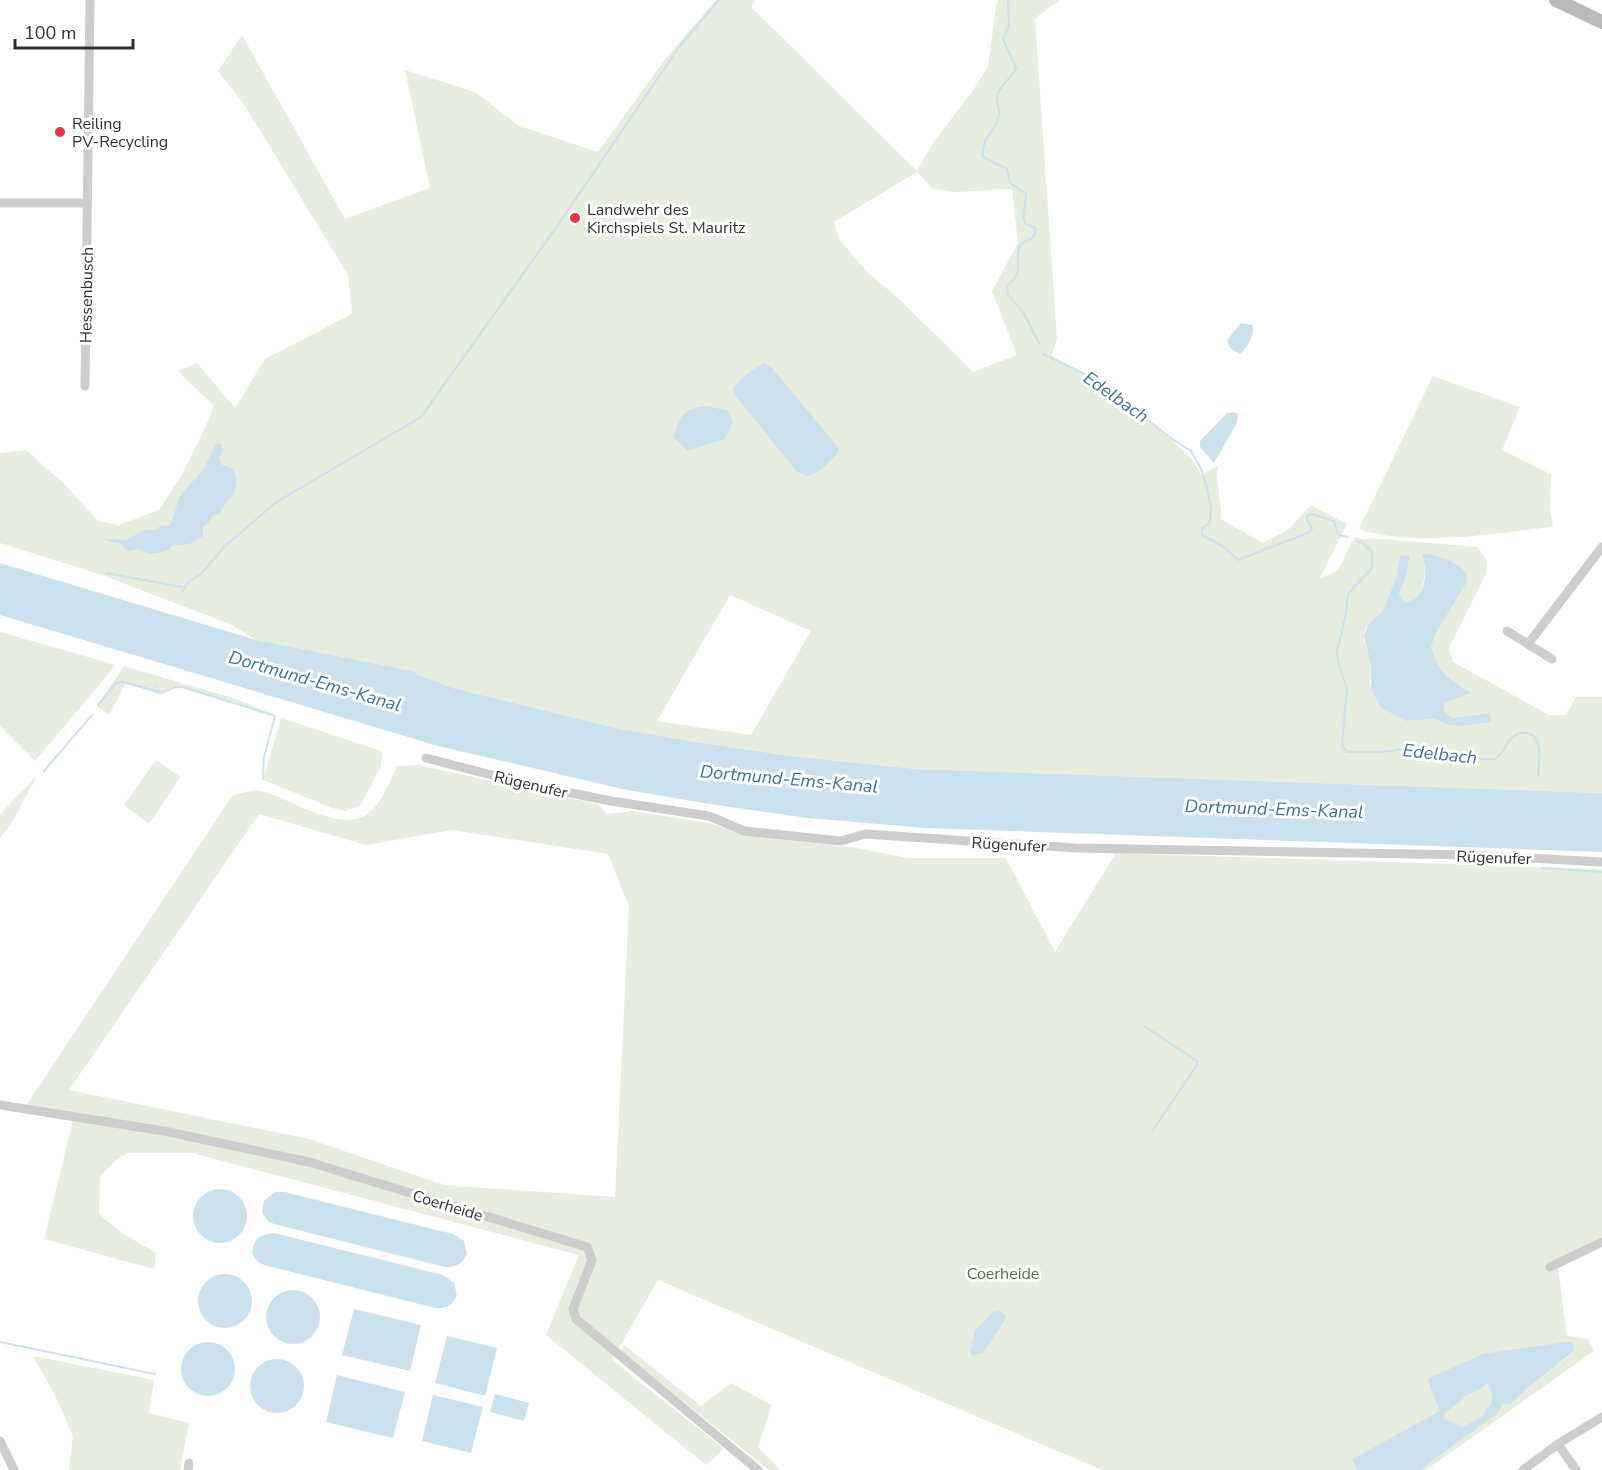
<svg xmlns="http://www.w3.org/2000/svg" width="1602" height="1470" viewBox="0 0 1602 1470" font-family="'Nunito Sans',sans-serif">
<style>
.green{fill:#e7eddf;fill-rule:evenodd}
.water{fill:#cbe1ed;fill-rule:evenodd}
.lines{fill:none;stroke-linecap:round;stroke-linejoin:round}
.stream{stroke:#cbe1ed;stroke-width:2}
.minor{stroke:#cdcdcd;stroke-width:9}
.secondary{stroke:#bababa;stroke-width:14}
.poi-dot{fill:#e63445;stroke:#fff;stroke-width:2}
.labels{text-anchor:middle;stroke-width:6;stroke-linejoin:round;paint-order:stroke}
.poi-label{font-size:16px;fill:#303030;stroke:#fff;text-anchor:start}
.street-label{font-size:16px;fill:#303030;stroke:#fff}
.park-label{font-size:16px;fill:#556d3d;stroke:#fff}
.water-label{font-size:18px;font-style:italic;fill:#3d7494;stroke:#fff}
</style>
<rect width="100%" height="100%" fill="#fff"/>
<path class="green" d="M716,0H756L751,7L917,171L933,143L974,89L988,67L997,0H1060L1035,18L1057,340L1051,356C1093,376 1129,403 1164,434C1178,446 1194,458 1201,475L1218,465L1217,477L1222,520L1263,543L1289,529L1311,505L1347,524L1319,579L1338,571L1354,537L1366,540L1369,538L1477,547L1487,561L1486,574L1449,648L1453,662L1549,715H1566L1576,697H1602V793L916,769L790,756L702,743L620,729L453,688L418,675L413,671L256,640L232,625L102,575L0,543V453L26,450L64,484L98,521L119,525L159,510L182,474L201,437L214,406L178,371L197,363L235,408L265,359L352,314L348,275L244,104L218,71L242,35L345,219L430,188L405,70L475,92L519,126L598,152L666,58ZM917,172L933,189L957,192L1012,189L1018,243L992,291L1017,355L973,372L898,298L866,271L839,239L834,222ZM766,363L796,471L734,394L733,389C739,378 754,368 766,363ZM1422,554C1442,554 1453,570 1466,584L1436,633L1431,647C1440,673 1449,679 1471,693L1445,703L1444,711L1453,718L1490,713L1491,722L1462,726L1447,725L1435,719L1406,721L1381,708L1370,684L1371,666L1364,640L1365,630L1369,623L1382,612L1396,578L1400,555L1410,557L1405,580L1399,594L1405,602L1411,601L1419,596C1425,581 1427,570 1422,554ZM730,595L811,631L751,735L657,721Z
M1433,376L1520,407L1502,450L1551,474L1550,510L1553,527C1493,533 1417,548 1359,529Z
M0,632L116,665L35,761L0,726Z
M124,666L236,699L279,717L177,687L161,695L126,683L109,715L97,706Z
M281,718L382,751L381,766L361,805L346,811L332,808L263,780Z
M156,760L180,777L149,824L124,805Z
M418,765L598,804L607,814L632,811L709,823L744,835L856,848L908,858H1006L1055,952L1116,853L1602,869V1237L1557,1260L1567,1336L1588,1339L1594,1351L1426,1470H1420L1497,1414L1503,1404H1511L1529,1387L1573,1353L1574,1346L1571,1342L1427,1379L1441,1411L1352,1459L1357,1470H1102L658,1280L612,1360L724,1449L706,1465L546,1335L579,1255L192,1153H128L115,1161L100,1176L99,1214L122,1233L156,1253L154,1269L44,1239L73,1120L24,1109L233,795C241,794 252,789 260,791C291,797 343,838 372,810C382,802 391,778 397,766ZM259,814L366,845L452,830L608,854L629,906L615,1197L444,1185L309,1139L69,1090Z
M36,777L14,819L0,838V814Z
M624,1345L701,1406L731,1383L772,1405L758,1447L780,1470H769L620,1351Z
M33,1356L154,1380L149,1413L189,1423L180,1470H69L73,1436L54,1393Z
M1486,1384L1489,1385L1493,1401L1484,1415L1463,1427L1444,1418L1445,1413L1462,1400L1464,1396Z"/>
<path class="water" d="M1241,323L1252,325C1256,335 1247,347 1240,354L1230,348L1227,340Z
M765,363L772,368L833,441L839,450C833,461 819,473 807,476L796,471L734,394L733,389C739,378 754,368 765,363Z
M707,406L728,411L733,421L725,439L687,451L674,437C679,416 685,408 707,406Z
M1235,412L1238,414L1237,423L1214,463L1200,447V441L1227,413Z
M221,443L223,450L219,459L222,465L232,468C244,489 229,496 219,514L212,516L209,523L203,526V536L189,544L172,546L167,551L150,554L138,549L128,551L119,543L110,542L105,539L125,540L145,530H156L161,525L170,526L180,496L204,469L215,445Z
M1422,554C1437,554 1458,562 1467,574L1466,584L1436,633L1431,647C1440,674 1448,678 1471,693L1445,703L1444,711L1453,718L1490,713L1491,722L1462,726L1447,725L1435,719L1406,721L1381,708L1371,689V666L1364,636L1369,623L1382,612L1396,578L1400,555L1410,556L1405,580L1399,594L1405,602C1427,600 1428,571 1422,554Z
M0,563L256,640L413,671L418,675L453,688L620,729L702,743L790,756L916,769L1602,793V852L925,828L808,818L710,804L627,790L438,746L0,615Z
M193 1216a27 27 0 1 1 54 0a27 27 0 1 1-54 0Z
M275,1192H285L453,1234L464,1241L467,1254C462,1264 456,1268 445,1267L274,1224L268,1221L262,1213L264,1201Z
M274,1233L443,1275L454,1283L457,1295C452,1306 446,1309 435,1308L264,1265L258,1262L252,1254C253,1239 259,1234 274,1233Z
M198 1301a27 27 0 1 1 54 0a27 27 0 1 1-54 0Z
M266 1317a27 27 0 1 1 54 0a27 27 0 1 1-54 0Z
M354,1309L421,1325L410,1371L342,1355Z
M1000,1311L1006,1315L1003,1323L983,1353L973,1356L970,1353L975,1331L993,1312Z
M447,1336L497,1348L485,1396L435,1383Z
M181 1369a27 27 0 1 1 54 0a27 27 0 1 1-54 0Z
M1565,1342H1571L1574,1346L1573,1352L1529,1387L1511,1404H1503L1497,1414L1420,1470H1357L1352,1459L1440,1411L1427,1379L1483,1354ZM1486,1384L1489,1385C1492,1398 1496,1402 1485,1410L1484,1415L1463,1427L1444,1418L1445,1413L1462,1400L1465,1396L1480,1389Z
M250 1386a27 27 0 1 1 54 0a27 27 0 1 1-54 0Z
M337,1375L405,1392L393,1438L326,1422Z
M495,1394L529,1403L524,1421L490,1412Z
M433,1395L483,1407L471,1453L422,1441Z"/>
<g class="lines">
<path class="stream" d="M1008,0L1009,25L1003,39L1016,68C1012,77 1004,82 999,91C994,99 1000,106 999,114C998,131 980,137 983,157L1007,169L1010,183L1026,194C1027,205 1020,213 1026,224L1034,227L1036,230C1033,244 1025,237 1020,246C1013,260 1027,270 1007,286L1008,295L1023,312L1039,343
M1043,354L1095,379L1172,439L1191,451L1201,469L1207,488L1211,509L1210,522L1202,529V535L1224,547L1238,560L1310,532L1312,529L1307,520L1308,515L1312,514L1334,521L1338,535L1348,537
M1356,541L1363,543L1372,552V568L1348,594L1346,614L1337,652L1338,662L1347,689L1342,745L1347,752H1382L1413,748C1434,764 1469,758 1495,759C1504,754 1505,743 1513,737C1516,734 1522,732 1527,733C1544,736 1539,762 1538,775
M106,573L182,587
M182,592L188,582L201,574L224,547L275,503L421,417L558,225L679,47L719,0
M155,687L153,690C165,695 171,686 183,687L275,716L264,757L263,779
M98,705L116,683L123,682L152,690
M44,771L92,715
M1542,868L1602,872
M1144,1026L1197,1061V1065L1153,1130
M0,1342L155,1374"/>
<path class="minor" d="M0,203H87
M85,386L90,0
M1507,631L1552,659
M1528,644L1602,547
M426,758L522,783L611,801L709,816L744,831L841,841L865,834L1076,848L1470,855L1602,862
M0,1105L164,1131L309,1162L587,1247L592,1260L573,1309L576,1319L758,1470
M1550,1267L1602,1242
M0,1441L14,1470
M1558,1444L1576,1470
M188,1470L189,1463
M1523,1470L1558,1444L1602,1417"/>
<path class="secondary" d="M1556,0L1602,22"/>
</g>
<g class="poi-dot">
<circle cx="60" cy="132" r="6"/>
<circle cx="575" cy="218" r="6"/>
</g>
<g class="labels">
<g class="poi-label">
<text x="72" y="129">Reiling<tspan x="72" dy="18">PV-Recycling</tspan></text>
<text x="587" y="215">Landwehr des<tspan x="587" dy="18">Kirchspiels St. Mauritz</tspan></text>
</g>
<g class="street-label">
<text transform="translate(86 295) rotate(-89)" y="6">Hessenbusch</text>
<text transform="translate(531 784) rotate(13)" y="6">Rügenufer</text>
<text transform="translate(1009 844) rotate(3)" y="6">Rügenufer</text>
<text transform="translate(1494 857) rotate(2)" y="6">Rügenufer</text>
<text transform="translate(448 1205) rotate(17)" y="6">Coerheide</text>
</g>
<g class="park-label">
<text x="1003" y="1279">Coerheide</text>
</g>
<g class="water-label">
<text transform="translate(1116 397) rotate(35)" y="6">Edelbach</text>
<text transform="translate(315 681) rotate(16)" y="6">Dortmund-Ems-Kanal</text>
<text transform="translate(1440 754) rotate(6)" y="6">Edelbach</text>
<text transform="translate(789 779) rotate(5)" y="6">Dortmund-Ems-Kanal</text>
<text transform="translate(1274 809) rotate(2)" y="6">Dortmund-Ems-Kanal</text>
</g>
</g>
<path d="M15 39v9h118v-9" fill="none" stroke="#303030" stroke-width="3"/>
<text x="24" y="39" font-size="18" fill="#303030" stroke="#ffffff" stroke-width="4.5" paint-order="stroke">100 m</text>
</svg>
